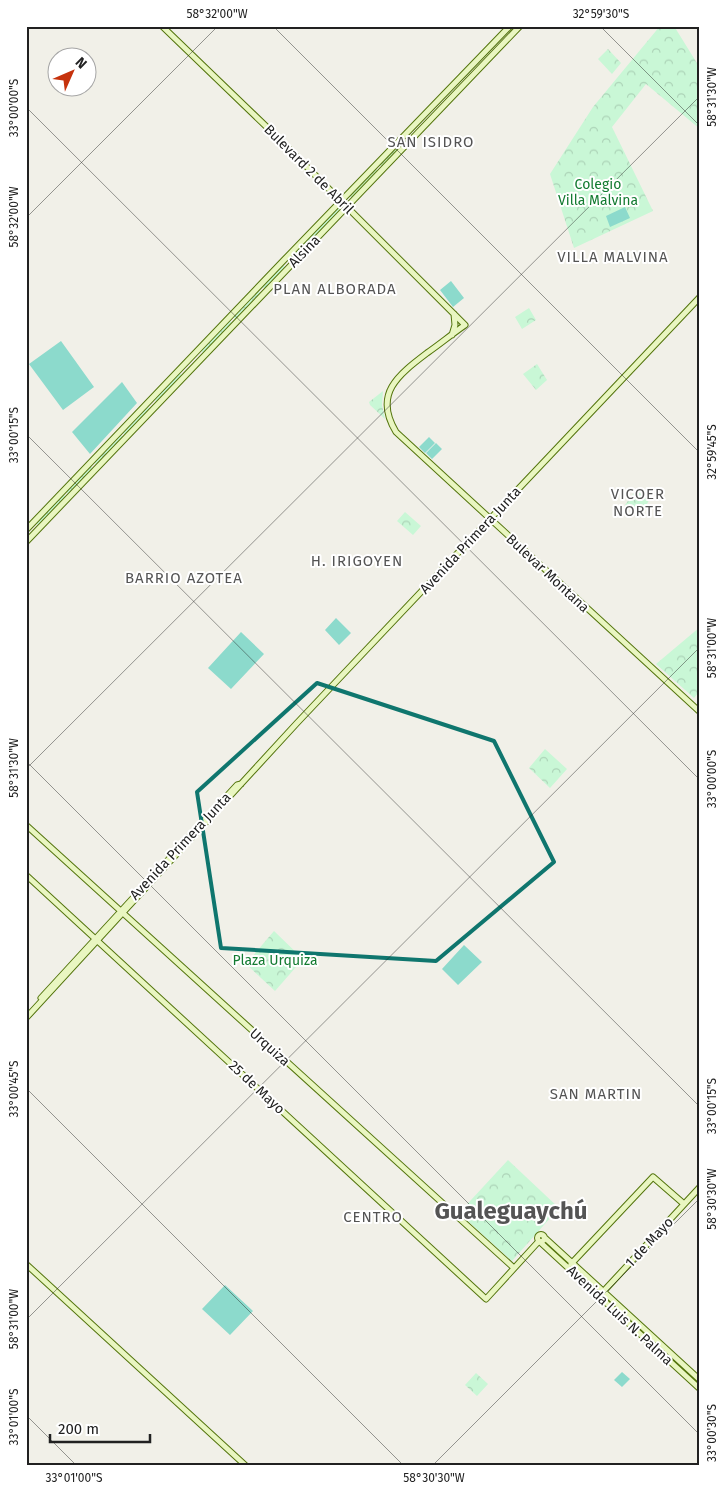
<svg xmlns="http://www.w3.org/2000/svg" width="726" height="1491" viewBox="0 0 726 1491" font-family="'Fira Sans',sans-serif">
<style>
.grass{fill:url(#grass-dots)}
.park{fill:url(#park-crowns)}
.pitch{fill:#8cdacc}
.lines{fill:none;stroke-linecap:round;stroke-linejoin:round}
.secondary-casing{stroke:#53740c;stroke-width:7}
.secondary{stroke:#e9f6c1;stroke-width:5}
.marked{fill:none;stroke:#0f766e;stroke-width:4;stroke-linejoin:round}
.ticks{fill:none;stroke:#212121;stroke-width:1;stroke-opacity:0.45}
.labels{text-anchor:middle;stroke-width:4;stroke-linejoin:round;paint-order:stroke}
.street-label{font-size:14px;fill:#212121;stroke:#fff}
.park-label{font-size:14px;fill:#137b31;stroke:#fff}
.neighbourhood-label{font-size:15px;letter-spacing:1px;fill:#545454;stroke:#fff}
.town-label{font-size:24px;font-weight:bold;fill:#545454;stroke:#fff}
.neatline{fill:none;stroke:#212121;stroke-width:2}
.ticks-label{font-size:12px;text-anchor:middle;fill:#212121}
</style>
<defs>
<pattern id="grass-dots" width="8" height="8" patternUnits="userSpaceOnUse" patternTransform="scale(1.25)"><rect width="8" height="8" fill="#c1e7b2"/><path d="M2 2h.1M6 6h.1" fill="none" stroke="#a6c699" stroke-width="1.8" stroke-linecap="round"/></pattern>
<pattern id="park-crowns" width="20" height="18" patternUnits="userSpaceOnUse" patternTransform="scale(1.25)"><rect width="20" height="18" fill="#c9f7d6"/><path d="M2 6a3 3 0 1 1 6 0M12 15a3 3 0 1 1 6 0" fill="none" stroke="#acd3b7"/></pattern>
</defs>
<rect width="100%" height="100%" fill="#f1f0e8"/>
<path class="grass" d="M402,140L405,143L382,167L379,164Z
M375,168L378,171L352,198L349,195Z"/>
<path class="park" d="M660,26H674L700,68V129L646,84L612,127L653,211L574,248L550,174L593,107Z
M608,49L621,63L612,74L598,59Z
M338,206L341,209L291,262L288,259Z
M282,264L285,267L265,289L261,286Z
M257,290L261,293L236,320L232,316Z
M529,308L536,320L522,329L515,317Z
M229,320L232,323L203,353L201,350Z
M537,364L547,380L536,390L523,374Z
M179,373L182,375L157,402L154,399Z
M383,391L382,405L385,419L370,405L369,402Z
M147,406L150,409L125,435L122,432Z
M120,434L123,437L97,465L94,462Z
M90,465L93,469L69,495L66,491Z
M636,490L649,500L641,516H639L625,505Z
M63,494L66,497L39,526L36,523Z
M405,512L421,526L413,535L397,521Z
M700,627V691L694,698L656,664Z
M545,749L567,769L550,788L529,768Z
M274,931L303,959L275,991L246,964Z
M508,1160L559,1208L512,1261L459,1213Z
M476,1373L488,1384L477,1396L465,1385Z"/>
<path class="pitch" d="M625,207L630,218L610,227L606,216Z
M451,281L464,298L453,307L440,290Z
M61,341L94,387L63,410L29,364Z
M122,382L137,403L90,454L72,432Z
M429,437L435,443L425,453L419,447Z
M436,443L442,449L432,459L426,453Z
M336,618L351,633L339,645L325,630Z
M241,632L264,654L231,689L208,668Z
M464,945L482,962L458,985L442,969Z
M225,1285L253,1311L230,1335L202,1309Z
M622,1372L630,1379L622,1387L614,1380Z"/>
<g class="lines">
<g class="secondary-casing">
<path id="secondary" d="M162,26L273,133L465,325C452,334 440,344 427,353C398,375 373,394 396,432L700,712
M452,335L455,325L454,314
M26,530L284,260L510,26
M26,542L520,26
M26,825L514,1268
M26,875L486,1299L539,1241
M41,998L237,785L241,784
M26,1018L297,723L700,297
M537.5 1238a3.5 3.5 0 1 1 7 0a3.5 3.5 0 1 1-7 0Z
M544,1237L700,1380
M540,1242L700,1389
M26,1264L245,1465
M571,1264L653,1177L684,1204
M602,1293L700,1187"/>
</g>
<use href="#secondary" class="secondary"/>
</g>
<path class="marked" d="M317,683L494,741L554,862L436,961L221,948L197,792Z"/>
<path class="ticks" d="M273,26L700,453M600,26L700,126M26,107L700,780M26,218L218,26M26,434L700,1107M26,761L700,1435M26,769L700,96M26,1088L403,1465M26,1320L700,647M26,1415L76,1465M433,1465L700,1198"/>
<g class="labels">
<g class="street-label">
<text transform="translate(309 169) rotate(45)" y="5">Bulevard 2 de Abril</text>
<text transform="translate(304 251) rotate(-46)" y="5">Alsina</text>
<text transform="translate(470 540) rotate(-47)" y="5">Avenida Primera Junta</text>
<text transform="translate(548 573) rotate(43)" y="5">Bulevar Montana</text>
<text transform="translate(180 846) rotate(-47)" y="5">Avenida Primera Junta</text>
<text transform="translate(270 1047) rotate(42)" y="5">Urquiza</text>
<text transform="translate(257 1087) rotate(43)" y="5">25 de Mayo</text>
<text transform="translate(649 1242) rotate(-47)" y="5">1 de Mayo</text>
<text transform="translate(620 1315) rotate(43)" y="5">Avenida Luis N. Palma</text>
</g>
<g class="park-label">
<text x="598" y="189">Colegio<tspan x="598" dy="16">Villa Malvina</tspan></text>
<text x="275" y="965">Plaza Urquiza</text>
</g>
<g class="neighbourhood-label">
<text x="431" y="147">SAN ISIDRO</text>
<text x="613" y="262">VILLA MALVINA</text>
<text x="335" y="294">PLAN ALBORADA</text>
<text x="638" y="499">VICOER<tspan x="638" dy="17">NORTE</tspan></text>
<text x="357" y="566">H. IRIGOYEN</text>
<text x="184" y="583">BARRIO AZOTEA</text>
<text x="596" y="1099">SAN MARTIN</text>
<text x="373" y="1222">CENTRO</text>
</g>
<g class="town-label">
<text x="511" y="1219">Gualeguaychú</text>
</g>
</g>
<rect width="726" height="1491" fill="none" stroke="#ffffff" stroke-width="55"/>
<g transform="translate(72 72) rotate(45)"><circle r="24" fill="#ffffff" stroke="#a6a6a6"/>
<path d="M0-4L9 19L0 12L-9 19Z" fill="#c6320c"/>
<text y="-8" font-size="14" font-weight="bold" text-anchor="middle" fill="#212121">N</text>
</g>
<path d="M50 1434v8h100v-8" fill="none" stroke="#212121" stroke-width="2.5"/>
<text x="58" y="1434" font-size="15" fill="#212121" stroke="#ffffff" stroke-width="4" paint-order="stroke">200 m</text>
<rect x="28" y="28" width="670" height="1436" class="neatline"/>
<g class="ticks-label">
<text x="217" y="18">58°32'00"W</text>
<text x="601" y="18">32°59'30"S</text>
<text transform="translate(712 97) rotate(-90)" y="4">58°31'30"W</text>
<text transform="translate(14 108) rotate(-90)" y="4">33°00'00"S</text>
<text transform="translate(14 217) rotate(-90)" y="4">58°32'00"W</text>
<text transform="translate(14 435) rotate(-90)" y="4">33°00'15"S</text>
<text transform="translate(712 452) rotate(-90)" y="4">32°59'45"S</text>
<text transform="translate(712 648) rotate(-90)" y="4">58°31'00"W</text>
<text transform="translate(14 768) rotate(-90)" y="4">58°31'30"W</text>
<text transform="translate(712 779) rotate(-90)" y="4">33°00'00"S</text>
<text transform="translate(14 1089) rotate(-90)" y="4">33°00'45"S</text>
<text transform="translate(712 1106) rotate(-90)" y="4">33°00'15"S</text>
<text transform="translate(712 1199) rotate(-90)" y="4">58°30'30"W</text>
<text transform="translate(14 1319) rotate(-90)" y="4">58°31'00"W</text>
<text transform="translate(14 1417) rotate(-90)" y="4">33°01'00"S</text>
<text transform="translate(712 1433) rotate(-90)" y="4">33°00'30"S</text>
<text x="74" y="1482">33°01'00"S</text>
<text x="434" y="1482">58°30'30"W</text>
</g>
</svg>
